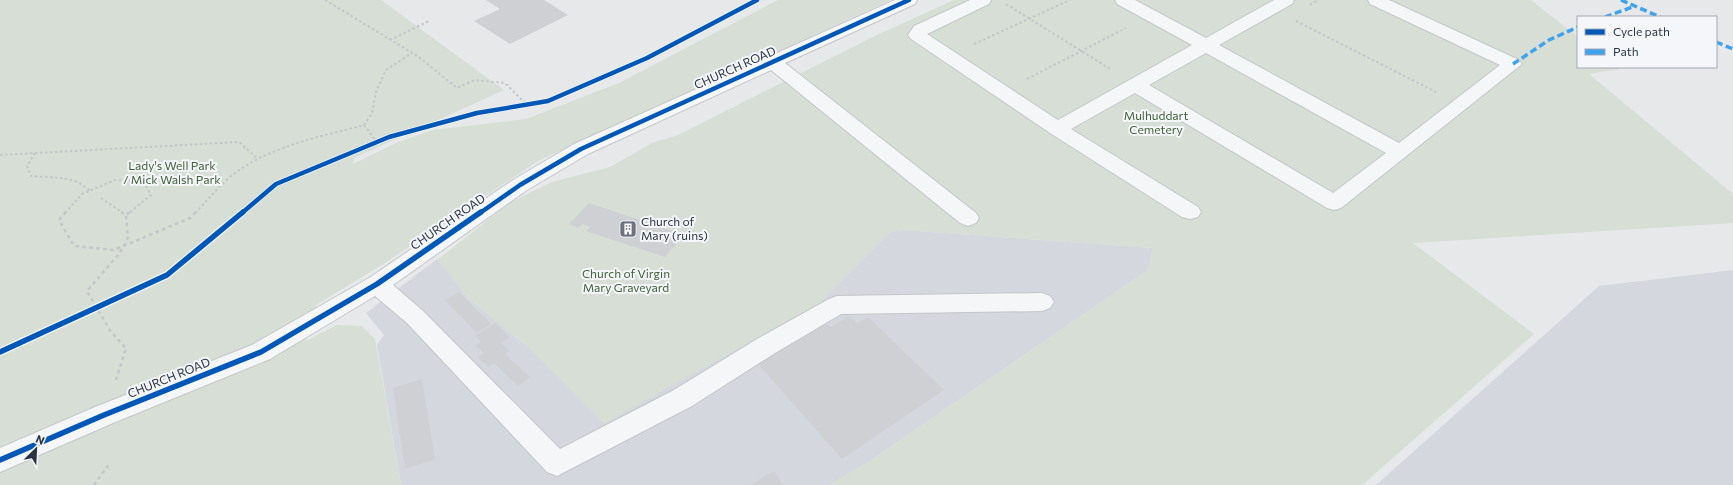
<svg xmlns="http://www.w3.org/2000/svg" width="1733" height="485" viewBox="0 0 1733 485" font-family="Commissioner,sans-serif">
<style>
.built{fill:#d4d7dd}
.green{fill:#d6ded6}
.building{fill:#ced0d3}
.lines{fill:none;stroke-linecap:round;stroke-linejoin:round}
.minor-casing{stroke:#c4c6c8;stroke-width:2}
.path-far1{stroke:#c5c6ca;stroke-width:2;stroke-dasharray:2.5 2.5;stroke-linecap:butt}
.path{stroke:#c5c6ca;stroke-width:2.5;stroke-dasharray:3.5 3.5;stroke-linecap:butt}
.minor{fill:#f5f6f7;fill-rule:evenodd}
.quiet{stroke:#3ea3ec;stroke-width:3.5;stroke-dasharray:7 3.5;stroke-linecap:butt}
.cycleway-far1-casing{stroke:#f4f6f9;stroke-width:6}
.cycleway-casing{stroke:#f4f6f9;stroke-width:8}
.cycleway-far1{stroke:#0057b8;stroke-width:4.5}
.cycleway{stroke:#0057b8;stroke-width:5.5}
.labels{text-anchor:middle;stroke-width:4;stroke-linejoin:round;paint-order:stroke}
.street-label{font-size:12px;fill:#2b3445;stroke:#f4f6f9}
.park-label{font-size:12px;fill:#3f6138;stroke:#f4f6f9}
.poi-label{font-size:12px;fill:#2b3445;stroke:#f4f6f9;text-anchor:start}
</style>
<rect width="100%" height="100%" fill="#e6e8ea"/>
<path class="built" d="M903,230L1153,248L1148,270L871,460L830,485H401L377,345L384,335L366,313L437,259L469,299L528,347L819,303L890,232Z
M1733,270V485H1376L1599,286Z"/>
<path class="green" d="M0,0H381L504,90L354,158L353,164L396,143L433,130L526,119L619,83L778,0H891L538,161L383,264L316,305L306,341L337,325L362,326L375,339L401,485H0Z
M954,0H1531L1578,37V67H1617L1620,69L1589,74L1733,194V223L1413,243L1534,334L1362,485H828L871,460L1148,270L1153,248L903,230L890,232L819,303L604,424L528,347L469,299L437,260L511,202L552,182L610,167L652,143L678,135L877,35Z"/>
<path class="building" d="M486,0H544L568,15L510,44L474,21L500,9Z
M589,203L684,235L665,257L586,231L590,227L582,224L578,228L569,224Z
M459,292L491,324L477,333L445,300Z
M849,316L857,323L868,317L944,390L842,459L758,364L826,323L831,327Z
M495,323L510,337L501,343L510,351L505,354L530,377L518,386L494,363L488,367L478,357L484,353L475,345L481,342L475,336Z
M422,379L435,459L405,469L393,388Z
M774,471L783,485H750Z"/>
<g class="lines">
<g class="minor-casing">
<path id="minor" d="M895,0H917L915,4L785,63L976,213L979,218L976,223L968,226L960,223L771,70L588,154L527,190L393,285L423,311L560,449L674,390L757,339L829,299L837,296L1042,293L1050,296L1054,302L1050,308L1042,311L841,314L775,353L692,406L557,476L547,472L407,323L375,296L270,359L113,423L0,472V448L95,407L252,345L369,278L513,180L574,144Z
M970,0H991L989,4L927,34L1058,120L1192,45L1117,4L1115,0H1135L1206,38L1274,0H1294L1292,4L1219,45L1399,143L1500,65L1370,4L1368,0H1389L1519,60L1522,64L1341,208L1334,210L1327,208L1135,93L1071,129L1198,207L1201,212L1198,217L1190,219L1182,217L1050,133L911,39L908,35L914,26ZM1206,53L1386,153L1333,193L1149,85Z"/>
</g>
<path class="path-far1" d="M325,0L419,57L457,88L475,80L505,83L527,105
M1006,4L1112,70
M1310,5L1318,0
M1296,21L1436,92
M390,40L429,21
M974,44L1070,0
M1027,79L1126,28
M364,125L377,142
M35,153L27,166L31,176C51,178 75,175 90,191
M0,155L239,142L258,159
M101,198L123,213
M65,213L82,194L115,180L143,181L151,195L129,213
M195,213C207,201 217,188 230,177C266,147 319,137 364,125L372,113L376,92L386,70L412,53"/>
<path class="path" d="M66,212L59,220L74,246L114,250L190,218L196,212
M121,212L126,215L130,212
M116,380L126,348L111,332L87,291L119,254L128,238L126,215
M94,485L110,463"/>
<use href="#minor" class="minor"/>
<path class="quiet" d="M1621,0L1660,17
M1605,17L1635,6
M1716,42L1733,49
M1513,64L1549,40L1578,27"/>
<g class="cycleway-far1-casing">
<path id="cycleway-far1" d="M242,213L276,184L389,137L477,113L548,101L647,58L757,0
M480,213L520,185L581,149L909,0"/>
</g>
<g class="cycleway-casing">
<path id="cycleway" d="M0,352L167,275L243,212
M0,460L104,415L261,352L377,284L481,212"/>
</g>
<use href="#cycleway-far1" class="cycleway-far1"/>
<use href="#cycleway" class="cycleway"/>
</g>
<defs>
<g id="building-square" transform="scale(0.9)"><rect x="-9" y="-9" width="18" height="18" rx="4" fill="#6c737f" stroke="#f4f6f9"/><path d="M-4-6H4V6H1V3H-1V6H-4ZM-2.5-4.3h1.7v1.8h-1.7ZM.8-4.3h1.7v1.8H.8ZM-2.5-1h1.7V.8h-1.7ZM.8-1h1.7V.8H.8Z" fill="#fff"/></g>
</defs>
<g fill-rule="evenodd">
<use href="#building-square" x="628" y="229"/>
</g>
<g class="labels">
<g class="street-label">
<text transform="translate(735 68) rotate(-24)" y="4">CHURCH ROAD</text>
<text transform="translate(448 222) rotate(-35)" y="4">CHURCH ROAD</text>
<text transform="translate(169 378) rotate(-22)" y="4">CHURCH ROAD</text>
</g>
<g class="park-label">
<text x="1156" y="120">Mulhuddart<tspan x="1156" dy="14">Cemetery</tspan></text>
<text x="172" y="170">Lady's Well Park<tspan x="172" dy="14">/ Mick Walsh Park</tspan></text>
<text x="626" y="278">Church of Virgin<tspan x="626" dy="14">Mary Graveyard</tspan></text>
</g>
<g class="poi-label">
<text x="641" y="226">Church of<tspan x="641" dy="14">Mary (ruins)</tspan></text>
</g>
</g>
<rect x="1577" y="16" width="140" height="52" fill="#f4f6f9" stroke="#a4a8b1"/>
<rect x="1585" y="29" width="20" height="6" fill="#0057b8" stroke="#a4a8b1"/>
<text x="1613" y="36" font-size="12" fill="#2b3445">Cycle path</text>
<rect x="1585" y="49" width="20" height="6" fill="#3ea3ec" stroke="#a4a8b1"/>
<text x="1613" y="56" font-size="12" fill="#2b3445">Path</text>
<g transform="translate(36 449) rotate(24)" stroke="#f4f6f9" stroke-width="3" paint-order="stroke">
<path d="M0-3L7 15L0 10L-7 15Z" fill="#2b3445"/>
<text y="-6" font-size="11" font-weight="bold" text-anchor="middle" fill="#2b3445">N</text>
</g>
</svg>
